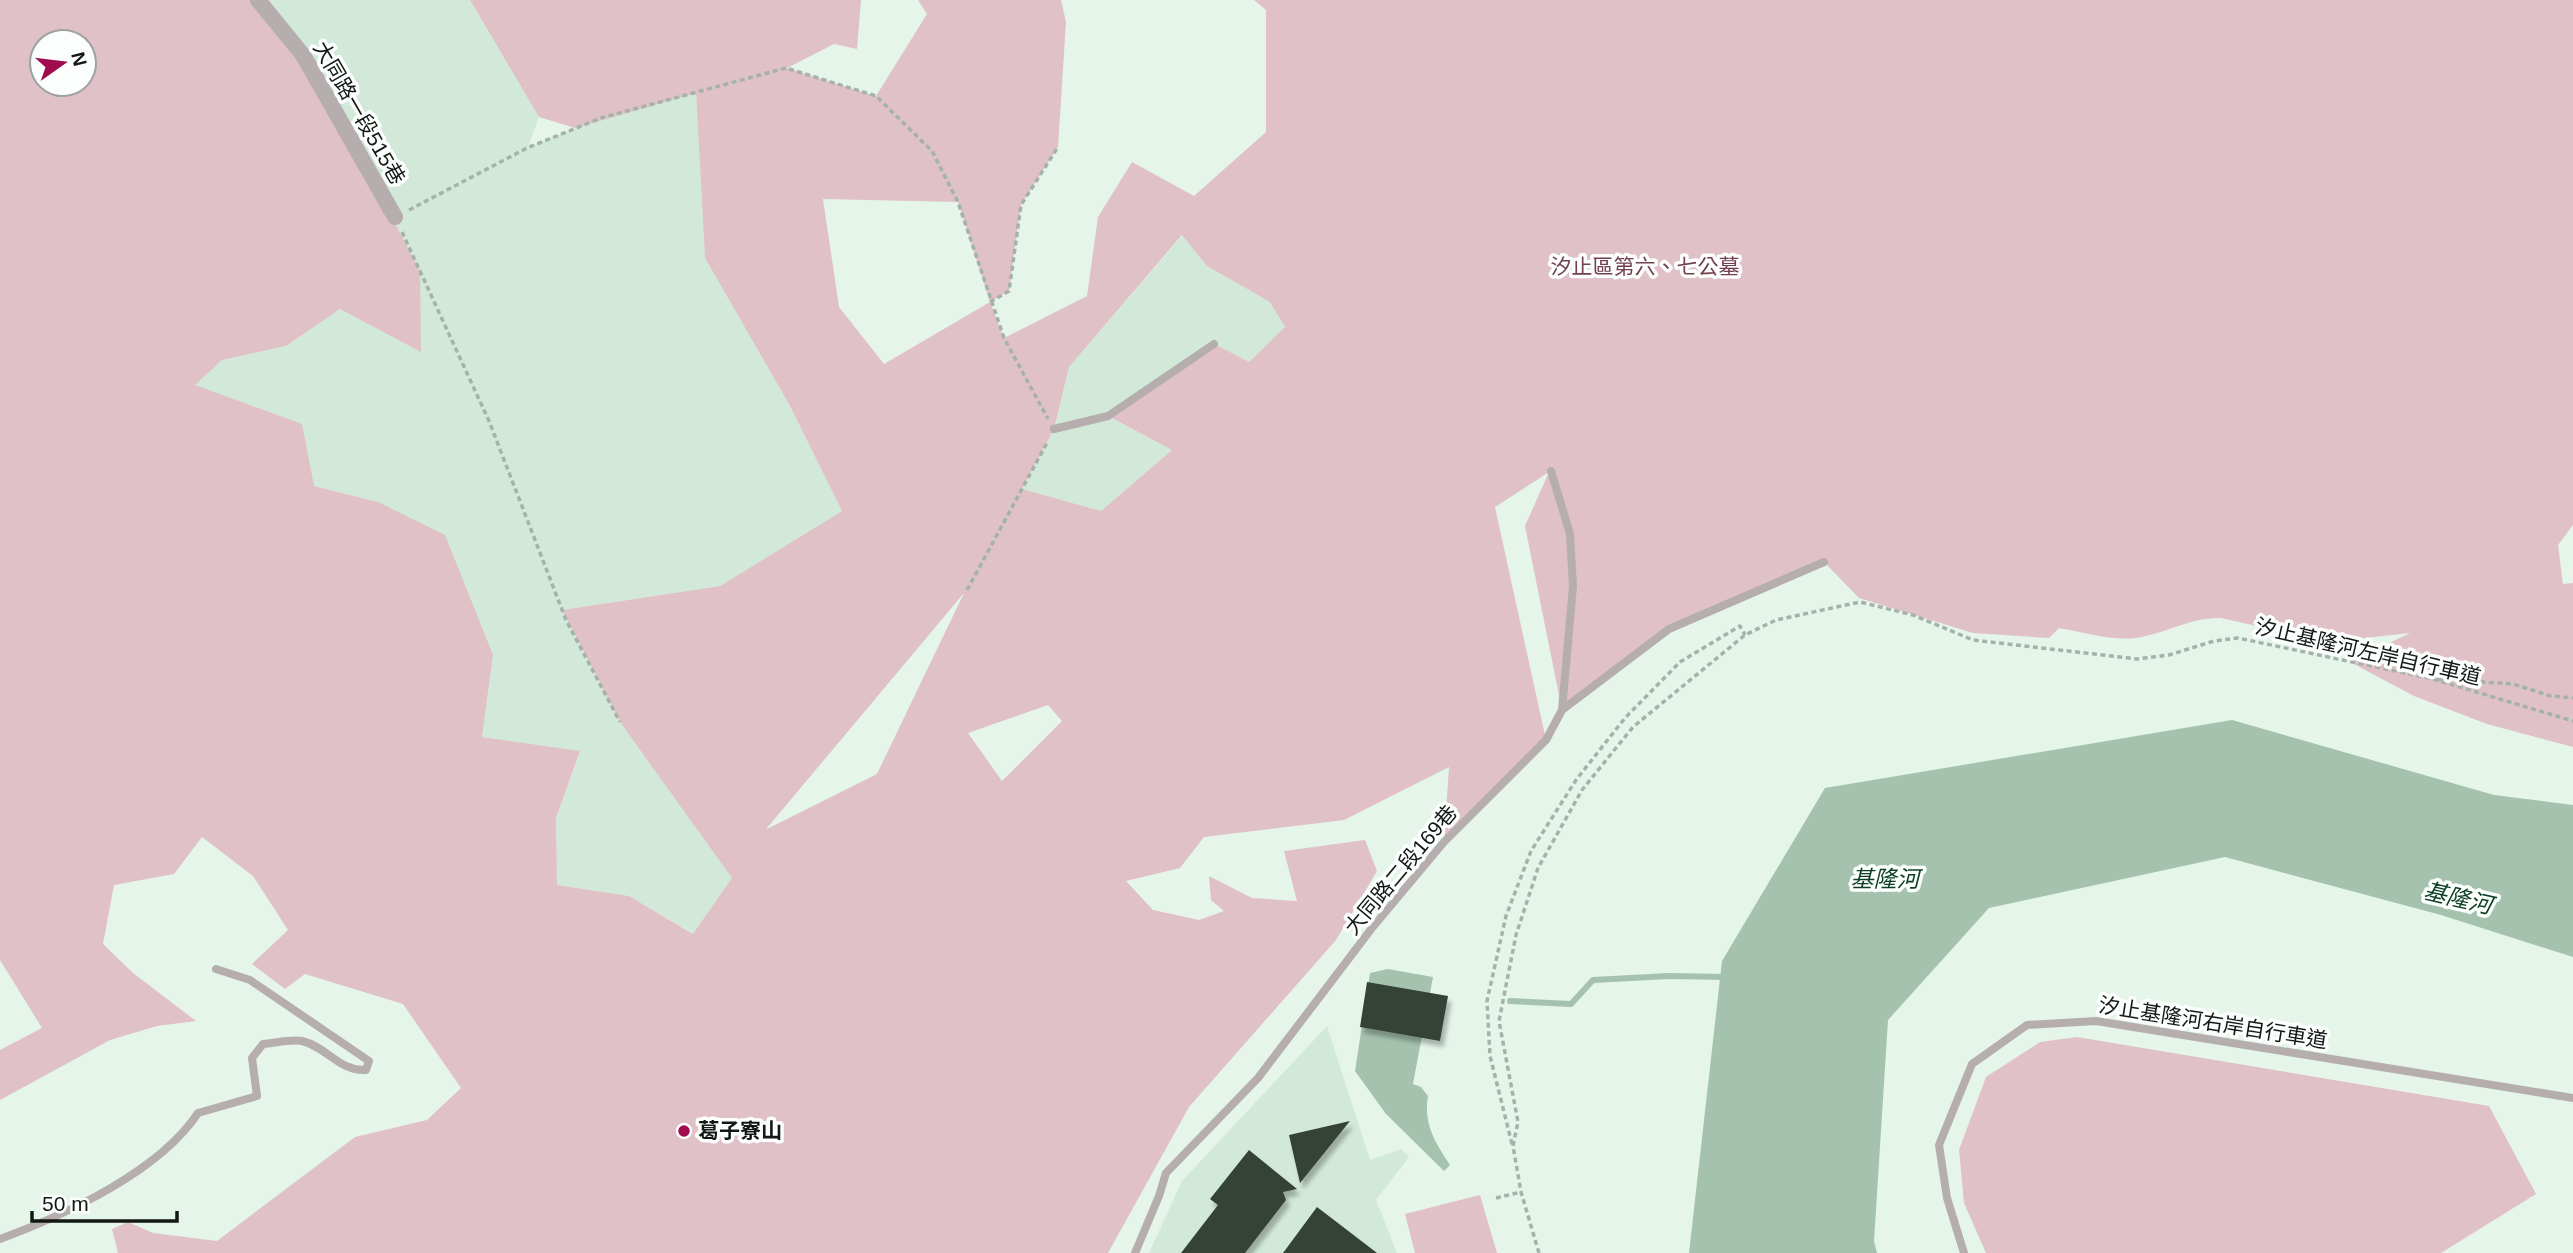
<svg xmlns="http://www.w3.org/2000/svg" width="2573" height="1253" viewBox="0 0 2573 1253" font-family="Arial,'Noto Sans TC',sans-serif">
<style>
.built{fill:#d2e8d9}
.green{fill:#dfc1c7;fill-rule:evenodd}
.water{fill:#a5c2ae}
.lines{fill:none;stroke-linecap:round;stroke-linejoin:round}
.stream{stroke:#a5c2ae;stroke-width:6}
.building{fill:#354239;filter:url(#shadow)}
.path{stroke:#a5b2aa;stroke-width:3.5;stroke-dasharray:5 3.5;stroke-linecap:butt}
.service{stroke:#b5adae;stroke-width:8}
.minor{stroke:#b5adae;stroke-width:16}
.poi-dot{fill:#a10c4f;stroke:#fbfefc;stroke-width:2.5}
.labels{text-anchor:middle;stroke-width:7;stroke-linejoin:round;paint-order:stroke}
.street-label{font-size:21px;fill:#131815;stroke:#fbfefc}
.park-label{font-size:21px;fill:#72404e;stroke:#fbfefc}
.poi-label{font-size:21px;font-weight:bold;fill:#131815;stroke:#fbfefc;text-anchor:start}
.water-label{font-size:23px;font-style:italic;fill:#0d4025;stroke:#fbfefc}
</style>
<defs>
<filter id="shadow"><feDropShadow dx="3.5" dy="6" stdDeviation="2" flood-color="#0004"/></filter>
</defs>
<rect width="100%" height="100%" fill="#e5f5ea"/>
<path class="built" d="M258,0H470L539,117L528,147L601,118L696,92L705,258L790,406L842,511L720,586L562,610L620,722L733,878L694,934L629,896L557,885L556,818L580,752L482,737L493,655L378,502L314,486L194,385L222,360L286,346L340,309L421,351Z
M1183,235L1207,266L1270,302L1286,326L1249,362L1109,417L1172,450L1101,511L1022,489L1054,429L1069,367Z
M1327,1026L1370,1160L1401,1149L1409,1157L1376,1200L1397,1253H1149L1182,1181Z"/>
<path class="green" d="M0,0H258L336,112L420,271L421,352L340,309L286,346L222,360L195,385L302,424L314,486L378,502L445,535L493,655L482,737L580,751L556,818L557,885L629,896L693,934L732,878L620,722L562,610L720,586L842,511L790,406L705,258L696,93L575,128L539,117L470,0H861L857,49L834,44L787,68L876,96L927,14L918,0H1061L1066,22L1058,147L1021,205L1009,291L990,302L1004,338L1087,296L1098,217L1132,162L1194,196L1266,132V10L1254,0H2573V525L2558,545L2563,584L2573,583V747L2487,724L2414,696L2350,662L2410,633L2328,642L2221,618C2191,617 2165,634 2135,638C2112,641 2082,632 2059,628L2049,638L1973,633L1859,598L1824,562L1669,629L1562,710L1525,526L1549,472L1495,507L1546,740L1444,842L1449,767L1344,820L1204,837L1180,868L1126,881L1153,910L1199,920L1224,911L1211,900L1209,876L1252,898L1297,901L1284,851L1365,840L1377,871L1336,940L1189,1107L1108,1253H118L112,1229L128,1222L153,1233L217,1241L355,1137L427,1120L461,1088L403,1004L305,974L285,989L252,964L288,930L253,876L202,837L174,874L114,885L103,944L133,973L196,1021L157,1026L110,1040L0,1100V1050L42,1028L0,960ZM42,42H84V84H42ZM823,199L958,202L990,302L884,364L839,307ZM1182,235L1207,266L1270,302L1285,327L1249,362L1214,344L1108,416L1172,450L1101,511L1022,489L1054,429L1069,367ZM964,593L877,774L767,829V828ZM1048,705L1062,721L1002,781L968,733Z
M2077,1037L2489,1106L2536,1194L2441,1253H1986L1964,1203L1959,1150L1986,1077L2040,1042Z
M1480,1195L1497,1253H1415L1405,1214Z"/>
<path class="water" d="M2232,720L2494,795L2573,805V957L2441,915L2225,857L1989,908L1888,1020L1874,1241L1877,1253H1689L1722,961L1825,788Z
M1388,969L1433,977L1413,1084L1421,1087L1428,1096C1423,1124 1436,1144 1450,1165L1444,1171L1386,1114L1355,1071L1370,973Z"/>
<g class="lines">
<path class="stream" d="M1510,1001L1571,1004L1593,980L1669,976L1725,977"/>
</g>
<path class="building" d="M1367,982L1448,996L1440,1041L1360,1027Z
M1350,1121L1300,1183L1289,1135Z
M1249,1150L1297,1189L1283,1192L1286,1200L1245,1253H1181L1218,1205L1210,1199Z
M1317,1207L1377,1253H1283Z"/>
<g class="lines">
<path class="path" d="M409,210L527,148L601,118L786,68L876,96L932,151L958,202L1004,338L1048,419
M402,232L489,421L566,620L620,722
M990,302L1009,291L1021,205L1058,147
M967,590L1048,441
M2438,679L2513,684L2551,696L2573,698
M1512,1144L1490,1056L1487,1001L1506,916L1531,851L1576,780L1625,718L1680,662L1740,626L1745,635
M1496,1198L1521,1192
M1539,1253L1521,1192L1513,1146L1518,1122L1499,1021L1516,935L1538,868L1582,790L1633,727L1745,635L1776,620L1860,602L1913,615L1973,640L2137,659L2169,655L2214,641L2238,638L2433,679L2573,721"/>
<path class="service" d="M1054,429L1108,416L1214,344
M1562,710L1669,629L1824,562
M0,1239C65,1215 159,1172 198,1113L257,1096L252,1058L263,1044C275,1043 291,1039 302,1041C327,1047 340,1072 366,1070L369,1061L250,980L216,969
M1135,1253L1159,1196L1166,1173L1258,1078L1372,928L1444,842L1546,740L1562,710L1573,586L1570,534L1551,471
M1964,1253L1947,1198L1939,1145L1972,1064L2027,1025L2096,1021L2573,1098"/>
<path class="minor" d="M258,0L303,55L395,217"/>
</g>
<circle class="poi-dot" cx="684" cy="1131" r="7"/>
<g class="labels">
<g class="street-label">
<text transform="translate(359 113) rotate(60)" y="7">大同路一段515巷</text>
<text transform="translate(2368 652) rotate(13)" y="7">汐止基隆河左岸自行車道</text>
<text transform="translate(1401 870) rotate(-50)" y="7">大同路二段169巷</text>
<text transform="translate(2213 1023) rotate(9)" y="7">汐止基隆河右岸自行車道</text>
</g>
<g class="park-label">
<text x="1645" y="274">汐止區第六、七公墓</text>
</g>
<g class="poi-label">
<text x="698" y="1138">葛子寮山</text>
</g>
<g class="water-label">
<text x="1885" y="887">基隆河</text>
<text transform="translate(2458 898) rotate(13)" y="8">基隆河</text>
</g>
</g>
<g transform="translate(63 63) rotate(76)"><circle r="33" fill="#fbfefc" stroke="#9ea2a0" stroke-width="2"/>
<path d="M0-5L12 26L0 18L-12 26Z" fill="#a10c4f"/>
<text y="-10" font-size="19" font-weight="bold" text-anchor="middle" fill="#131815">N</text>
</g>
<path d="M32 1211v10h145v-10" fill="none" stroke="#131815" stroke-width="3.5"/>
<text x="42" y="1211" font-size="21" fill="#131815" stroke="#fbfefc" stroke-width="5" paint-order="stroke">50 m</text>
</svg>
